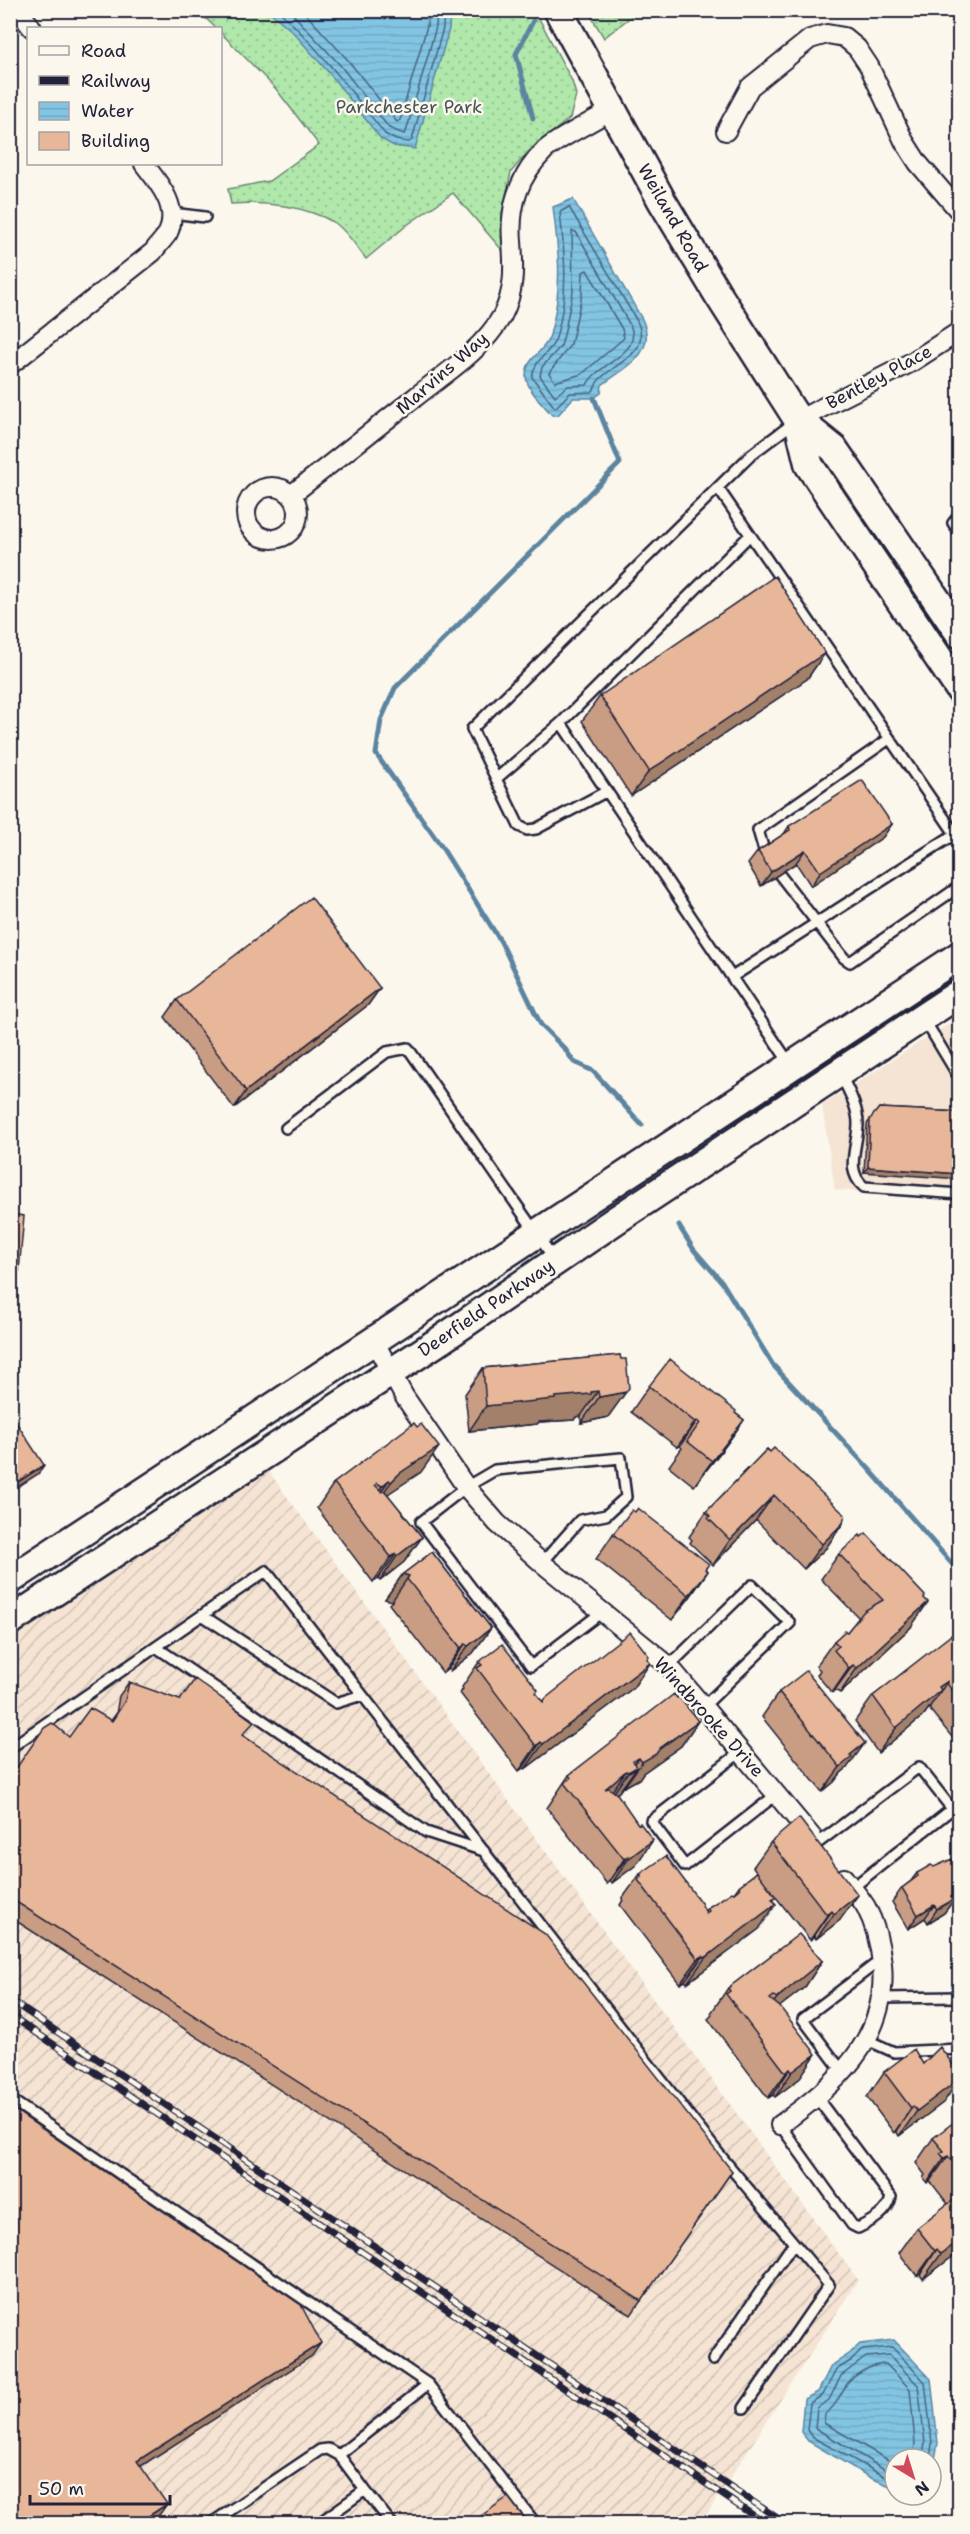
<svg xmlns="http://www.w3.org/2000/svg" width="970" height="2534" viewBox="0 0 970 2534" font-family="'Shantell Sans',sans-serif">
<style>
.built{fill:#f5e4d3}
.industrial{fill:url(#industrial-furrows)}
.grass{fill:url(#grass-dots);stroke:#698472;stroke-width:1.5}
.water{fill:url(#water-rules);stroke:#5c84a0;stroke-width:1.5}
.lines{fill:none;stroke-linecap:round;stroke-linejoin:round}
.shore{stroke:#48637e;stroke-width:1.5}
.stream{stroke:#5c84a0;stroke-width:5}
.lane-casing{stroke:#22223b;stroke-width:14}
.street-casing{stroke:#22223b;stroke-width:22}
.secondary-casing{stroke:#22223b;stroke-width:32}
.lane{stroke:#fbf7ec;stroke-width:9}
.street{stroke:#fbf7ec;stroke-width:18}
.secondary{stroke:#fbf7ec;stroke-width:27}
.rail-casing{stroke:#22223b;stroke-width:7}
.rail{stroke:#fbf7ec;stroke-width:4.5;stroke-dasharray:14;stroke-linecap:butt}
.wall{fill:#c89d84;stroke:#22223b;stroke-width:1.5}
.shaded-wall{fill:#a2806b;stroke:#22223b;stroke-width:1.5}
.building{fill:#e8b799;stroke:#22223b;stroke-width:1.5}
.labels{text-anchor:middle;stroke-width:5;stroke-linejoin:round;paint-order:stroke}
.park-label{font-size:18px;fill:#465357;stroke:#fbf7ec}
.street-label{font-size:18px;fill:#22223b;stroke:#fbf7ec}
</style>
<defs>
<pattern id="industrial-furrows" width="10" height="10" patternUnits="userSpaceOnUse" patternTransform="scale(1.5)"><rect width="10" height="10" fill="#f5e4d3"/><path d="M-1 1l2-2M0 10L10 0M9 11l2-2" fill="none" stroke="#d2c3b6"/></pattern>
<pattern id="grass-dots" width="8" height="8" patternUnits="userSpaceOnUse" patternTransform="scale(1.5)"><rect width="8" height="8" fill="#b0e7aa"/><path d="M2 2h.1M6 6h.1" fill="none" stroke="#97c693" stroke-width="1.8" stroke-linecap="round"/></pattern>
<pattern id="water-rules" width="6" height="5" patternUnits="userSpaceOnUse" patternTransform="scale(1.5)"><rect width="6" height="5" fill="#82c5e3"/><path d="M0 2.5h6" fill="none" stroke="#70a9c4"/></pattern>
</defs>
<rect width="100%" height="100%" fill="#fbf7ec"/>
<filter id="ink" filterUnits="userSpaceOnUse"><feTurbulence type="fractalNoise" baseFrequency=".0167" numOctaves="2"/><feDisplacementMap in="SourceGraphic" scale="12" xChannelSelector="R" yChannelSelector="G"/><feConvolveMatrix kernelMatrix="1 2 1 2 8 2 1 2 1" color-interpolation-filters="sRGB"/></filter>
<g filter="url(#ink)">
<path class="built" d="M959,1017V1197L835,1190L822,1105Z"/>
<path class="industrial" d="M264,1465L858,2280L701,2523L11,2524V1635L36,1615Z"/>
<path class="grass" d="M198,11H535L572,81L576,95L570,118L528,152L511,172L502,215V250L453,193L407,225L366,259C357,248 347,231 335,223C306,206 264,201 231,204L228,189L269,181L319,145L276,89L221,33L220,28H216Z
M588,11H638L604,38Z"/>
<path class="water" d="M269,11H450L449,29L415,149L394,146L381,139L330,74L292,31Z
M573,199L642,319C658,353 626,367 602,385L601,393L594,398H573L558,415H552C545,406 527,390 526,377C525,357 546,352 550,335C563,288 559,254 553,207Z
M894,2340L931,2379L938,2443L931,2480V2459H895V2488L871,2478L808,2441L801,2432L804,2399L818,2392L831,2366L848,2355L860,2344Z"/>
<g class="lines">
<path class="shore" d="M278,10C318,47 351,91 385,134L396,140L409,142L412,140L443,28L444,10
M289,10L340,65L389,128L404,134L406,132L436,27L437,10
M302,10L347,59L397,122L400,120L427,26L428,10
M569,207L637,321C652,354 617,361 599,380C595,384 596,388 592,392L570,393L555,408L532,377C535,357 551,354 556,338C569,294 565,257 560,212Z
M572,231L576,232L630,325C644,354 597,363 587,385L568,386L555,396L540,376L542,367L561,346L564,335L573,291Z
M587,270L622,329L624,338L582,374L555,382L549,373L571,344L582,294L583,272Z
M895,2464L824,2423L825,2414C838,2405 839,2394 848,2383C856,2373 873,2364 886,2364L910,2389L915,2443L913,2459
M895,2474L877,2465L815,2428L817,2408L829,2400L841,2376L866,2357L889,2355L918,2385L925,2443L922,2459
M895,2482L812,2437L807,2430L810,2403L823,2395L836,2370L852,2360L862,2350L892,2347L925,2382L932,2443L930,2459"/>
<path class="stream" d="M533,21L516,54L533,118
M594,398L620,463L395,688L381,720L376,754L441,846L501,942L541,1025L565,1049L574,1062L593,1071L642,1125
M679,1226L694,1250L722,1282L773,1365L870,1470L960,1573"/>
<g class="lane-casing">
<path id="lane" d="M172,213L205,217
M718,488L960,841
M960,514L953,523L960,533
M561,723L790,1064
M496,779L561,723L750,535
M607,791L536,829L527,830L519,826L472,729L752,454L796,421
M765,854L758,830L889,739
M779,874L844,958L850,962L960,886
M732,977L955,834
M924,1019L957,1074L960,1072
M841,1075C848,1090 858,1107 858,1124C858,1146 844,1170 864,1187L960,1194
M286,1128L387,1052L408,1048L554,1259
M542,1563L580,1520L606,1515L626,1497L621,1458L495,1470L466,1487L421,1522L531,1666L602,1612
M202,1615L336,1703L362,1695
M156,1647L426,1832L484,1851
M669,1666L752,1585L790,1623L704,1706
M10,1748L266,1571L719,2154L829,2285L744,2408
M742,1751L651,1821L685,1866L777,1794
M818,1843L919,1767L952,1809L852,1888
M881,1998L960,1997
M867,2040L894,2052L960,2049
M842,2071L803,2019L882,1959
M10,2099L428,2384L536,2524
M780,2125L852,2225L858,2228C872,2221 888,2213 891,2197L817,2098
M713,2360L793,2244
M339,2455L428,2384
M365,2490L392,2524
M210,2524L320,2450L328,2449L339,2455L365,2490L318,2524"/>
</g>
<g class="street-casing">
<path id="street" d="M18,10L32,28
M726,131L750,87L810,39L827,34L844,37L857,48L869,66L904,141L918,163L960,212
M10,365L153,252C157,246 164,239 168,233C180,207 158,182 144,164
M798,420L912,362L960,331
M246 513a26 26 0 1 1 52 0a26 26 0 1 1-52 0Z
M291,495C332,463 372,431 413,399C444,374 482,351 502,316C515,291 514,268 512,241C509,205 519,176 545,150C558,138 594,121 611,110
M374,1341L404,1396L466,1487L497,1523L542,1563L669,1666L812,1837
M780,2125C835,2085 889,2039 882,1964C880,1944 875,1924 866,1907C860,1897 851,1887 844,1878"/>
</g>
<g class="secondary-casing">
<path id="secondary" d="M558,10L662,201L719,296L798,420L834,449L960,634
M798,420L809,465L960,690
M10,1580L960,955
M10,1621L442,1339L616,1220L960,993"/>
</g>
<use href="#lane" class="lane"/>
<use href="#street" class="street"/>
<use href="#secondary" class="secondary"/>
<g class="rail-casing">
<path id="rail" d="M10,2000L786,2524
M10,2015L766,2524"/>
</g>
<use href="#rail" class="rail"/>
</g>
<path class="wall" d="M825,653L807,679L631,796L582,721L600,696Z
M892,824L883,837L811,886L796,863L761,886L748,864L758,851L784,834L789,826Z
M380,988L368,1005L234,1108L165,1017L177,1000Z
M879,1108L960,1112L864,1172L867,1124Z
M620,1355L608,1417L581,1423V1416L576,1417L574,1420L539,1422L537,1424L469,1431L465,1394L483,1368Z
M649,1386L735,1413L744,1420L726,1445L694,1486L669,1466L682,1448L680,1446L677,1447L631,1412Z
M767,1449L843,1523L826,1548L804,1569L756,1520L713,1565L690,1543L692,1540L689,1537L706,1512Z
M421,1472L387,1494L422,1537L404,1562L380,1581L378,1579L373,1582L317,1508L334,1483Z
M613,1534L708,1571L690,1597L672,1620L596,1559Z
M432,1552L491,1628L473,1653L450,1671L448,1669L443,1673L389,1604L392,1601L385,1599L403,1574Z
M839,1554L924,1598L911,1627L840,1693L835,1690L832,1693L817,1675L820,1670L816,1666L834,1641L847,1632L859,1618L821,1579Z
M955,1640L960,1641V1747L930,1710V1706L924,1715L878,1753L855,1721L873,1696Z
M647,1659L650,1663L633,1688L525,1769L523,1768L519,1771L460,1693L463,1689L462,1687L479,1662L536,1693L543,1702Z
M129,1682L244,1736L732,2171L631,2315L10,1917V1777L69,1737L111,1721L116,1714L119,1696Z
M779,1692L847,1768L841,1773L834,1782L822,1792L762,1717Z
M698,1721L681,1746L643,1773L639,1779L624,1787L623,1786L619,1792L616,1794L636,1865L612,1883L610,1881L607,1884L547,1808L569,1775Z
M771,1842L840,1920L816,1939L814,1936L810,1940L768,1887L773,1900L759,1929L687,1983L685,1981L680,1984L620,1905L623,1900L622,1899L640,1874L705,1911L707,1908L734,1893L739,1886L757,1872L753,1867Z
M960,1851V1864L955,1857Z
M934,1867L960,1872V1897L950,1905L944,1913L928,1923L925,1918L908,1929L892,1902L902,1888L911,1881L917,1873Z
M960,1925V1951L955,1931Z
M822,1961L805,1987L779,2007L799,2079L775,2097L773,2095L768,2098L708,2019L712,2015L711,2013L728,1988Z
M884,2072L944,2102L899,2136L896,2131L894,2133L867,2097Z
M960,2121V2251L923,2279L920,2275L917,2276L899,2253L917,2228L948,2204L930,2181L927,2183L923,2178L925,2175L916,2163L933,2138Z"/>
<path class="shaded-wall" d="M825,653L807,679L631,796L649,771Z
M892,824L883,837L811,886L820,872Z
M805,850L796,863L761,886L771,872Z
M380,988L368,1005L234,1108L246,1091Z
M868,1167L960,1174V1179L864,1172Z
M10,1271H19L10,1284Z
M598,1391L581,1416L576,1417L574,1420L539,1422L537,1424L469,1431L486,1406Z
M626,1392L608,1417L581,1423L599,1397Z
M744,1420L726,1445L694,1486L712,1461Z
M697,1421L680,1446L677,1447L695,1422Z
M439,1447L421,1472L382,1498L373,1507L391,1482L400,1473Z
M44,1465L38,1474L10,1492V1487Z
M389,1480L372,1505L365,1512L382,1486Z
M774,1495L756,1520L713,1565L730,1540Z
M843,1523L826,1548L804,1569L822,1544Z
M422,1537L404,1562L380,1581L397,1556Z
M396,1554L378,1579L373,1582L391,1557Z
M708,1571L690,1597L672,1620L689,1595Z
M403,1574L409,1576L392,1601L385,1599Z
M928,1602L911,1627L840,1693L857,1668Z
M491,1628L473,1653L450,1671L468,1646Z
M465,1644L448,1669L443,1673L461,1648Z
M650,1663L633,1688L525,1769L543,1744Z
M853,1665L835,1690L832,1693L849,1668Z
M948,1681L924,1715L878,1753L896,1728L939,1687Z
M698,1721L681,1746L643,1773L639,1779L624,1787L642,1762Z
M541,1742L523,1768L519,1771L536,1746Z
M865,1743L847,1768L841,1773L834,1782L822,1792L840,1767L850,1755Z
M639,1758L629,1772L637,1767L619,1792L611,1797L628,1772L633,1761Z
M626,1771L609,1796L588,1814L605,1789Z
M653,1840L636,1865L612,1883L629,1858Z
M628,1856L610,1881L607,1884L624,1859Z
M960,1891V1897L958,1899L950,1905L944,1913L928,1923L937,1909L951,1897Z
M858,1895L840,1920L816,1939L834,1914Z
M776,1897L764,1913L776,1904L759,1929L687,1983L705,1958Z
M934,1905L925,1918L908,1929L918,1915Z
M832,1911L814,1936L810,1940L827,1915Z
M703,1956L685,1981L680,1984L698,1959Z
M822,1961L805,1987L759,2023L777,1998Z
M816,2054L799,2079L775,2097L792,2072Z
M790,2069L773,2095L768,2098L786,2073Z
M960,2078L944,2102L899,2136L917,2111Z
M913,2106L896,2131L894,2133L911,2108Z
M948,2156L930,2181L927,2183L944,2158Z
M960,2240V2251L923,2279L941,2254Z
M937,2249L920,2275L917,2276L935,2251Z
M321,2343L312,2356L127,2475L137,2461Z
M167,2504L157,2518L149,2523H138Z"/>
<path class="building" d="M775,576L825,653L649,771L600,696Z
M862,780L892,824L820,872L805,850L771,872L758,851L790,830L789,826Z
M311,897L380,988L246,1091L177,1000Z
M879,1108L960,1112V1174L868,1167L870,1119Z
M10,1214L24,1216L19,1271H10Z
M620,1355L621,1359H626L629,1388L626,1392L599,1397L598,1391L591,1392V1394L555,1397V1399L486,1406L483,1368Z
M670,1359L736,1411L735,1413L744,1420L712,1461L687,1441L700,1423L697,1421L695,1422L649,1386Z
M10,1413L44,1465L10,1487Z
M414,1423L417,1427L421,1424L439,1447L400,1473L391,1482L389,1480L382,1486L377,1483L375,1485L382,1492L385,1491L422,1537L397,1556L396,1554L391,1557L334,1483Z
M774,1448L845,1515L843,1523L822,1544L774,1495L730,1540L708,1518L710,1516L706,1512L767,1449L770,1452Z
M638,1508L709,1564L705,1569L708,1571L689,1595L613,1534L632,1510L635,1512Z
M866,1533L925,1596L924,1598L928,1602L857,1668L853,1665L849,1668L834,1650L839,1646L834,1641L845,1631L847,1632L864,1611L883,1600L839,1554L860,1535L861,1537Z
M432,1552L491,1628L468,1646L465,1644L461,1648L407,1579L409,1576L403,1574Z
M630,1632L649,1656L647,1659L650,1663L543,1744L541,1742L536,1746L477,1668L482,1665L479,1662L502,1644L538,1690L536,1693L543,1702L546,1698Z
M951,1635L955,1640L957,1638L960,1641V1699L948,1685V1681L939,1687L941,1690L896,1728L873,1696Z
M806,1671L865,1743L850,1755L852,1757L840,1767L779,1692Z
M195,1679L254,1722L242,1735L545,1934L732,2171L641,2301L10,1898V1777L44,1728L52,1723L69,1737L90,1708L112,1721L125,1701L129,1682L180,1700Z
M674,1694L677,1698L679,1697L698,1721L660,1748L656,1754L642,1762L639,1758L633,1761L637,1767L628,1772L626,1771L605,1789L609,1788L618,1795L638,1824L640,1823L653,1840L629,1858L628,1856L624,1859L564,1783L571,1778L569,1775Z
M799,1818L858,1895L834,1914L832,1911L827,1915L771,1842Z
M666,1856L701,1903L706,1913L709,1911L707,1908L732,1892L734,1893L740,1888L739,1886L757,1872L776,1897L772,1899L776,1904L705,1958L703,1956L698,1959L638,1880L642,1876L640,1874Z
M952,1859L960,1872V1891L951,1897L953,1900L937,1909L934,1905L918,1915L902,1888L918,1876L917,1873L931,1865L934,1867Z
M799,1934L822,1961L777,1998L774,1996L770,1999L780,2007L816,2054L792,2072L790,2069L786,2073L726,1994L730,1991L728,1988Z
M940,2047L960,2074V2078L917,2111L913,2106L911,2108L884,2072L914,2049L923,2064Z
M10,2107L301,2305L321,2343L137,2461L167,2504L138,2523H10Z
M958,2119L960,2121V2171L948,2156L944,2158L940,2153L944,2151L933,2138Z
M960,2196V2240L941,2254L937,2249L935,2251L917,2228L946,2205Z
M508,2497L528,2523H471Z"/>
</g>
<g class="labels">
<g class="park-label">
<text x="409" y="113">Parkchester Park</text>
</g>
<g class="street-label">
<text transform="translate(673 218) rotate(60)" y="6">Weiland Road</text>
<text transform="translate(442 373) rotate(-41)" y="6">Marvins Way</text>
<text transform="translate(879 377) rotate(-28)" y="6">Bentley Place</text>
<text transform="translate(486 1308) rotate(-34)" y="6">Deerfield Parkway</text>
<text transform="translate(709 1717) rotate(48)" y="6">Windbrooke Drive</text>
</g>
</g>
<rect width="970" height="2534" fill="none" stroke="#fbf7ec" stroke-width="36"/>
<rect x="18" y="18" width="934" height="2498" fill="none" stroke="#22223b" stroke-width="2" filter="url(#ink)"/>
<rect x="27" y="27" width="195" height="138" fill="#fbf7ec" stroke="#a4a2a5" stroke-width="1.5"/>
<rect x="39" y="46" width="30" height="9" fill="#fbf7ec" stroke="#a4a2a5" stroke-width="1.5"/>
<text x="81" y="57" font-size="18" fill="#22223b">Road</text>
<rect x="39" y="76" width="30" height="9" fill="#22223b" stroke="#a4a2a5" stroke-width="1.5"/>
<text x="81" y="87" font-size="18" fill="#22223b">Railway</text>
<rect x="39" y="102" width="30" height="18" fill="url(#water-rules)" stroke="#a4a2a5" stroke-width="1.5"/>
<text x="81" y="117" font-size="18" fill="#22223b">Water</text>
<rect x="39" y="132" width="30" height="18" fill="#e8b799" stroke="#a4a2a5" stroke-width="1.5"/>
<text x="81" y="147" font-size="18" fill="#22223b">Building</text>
<g transform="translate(913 2477) rotate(142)"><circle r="28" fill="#fbf7ec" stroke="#a4a2a5" stroke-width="1.5"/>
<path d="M0-4.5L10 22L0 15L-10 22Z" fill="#d1495b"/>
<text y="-9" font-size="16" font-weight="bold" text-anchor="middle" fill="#22223b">N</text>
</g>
<path d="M30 2495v9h140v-9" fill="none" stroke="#22223b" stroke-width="3"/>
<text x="39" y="2495" font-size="18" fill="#22223b" stroke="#fbf7ec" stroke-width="4.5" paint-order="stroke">50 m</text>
</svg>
